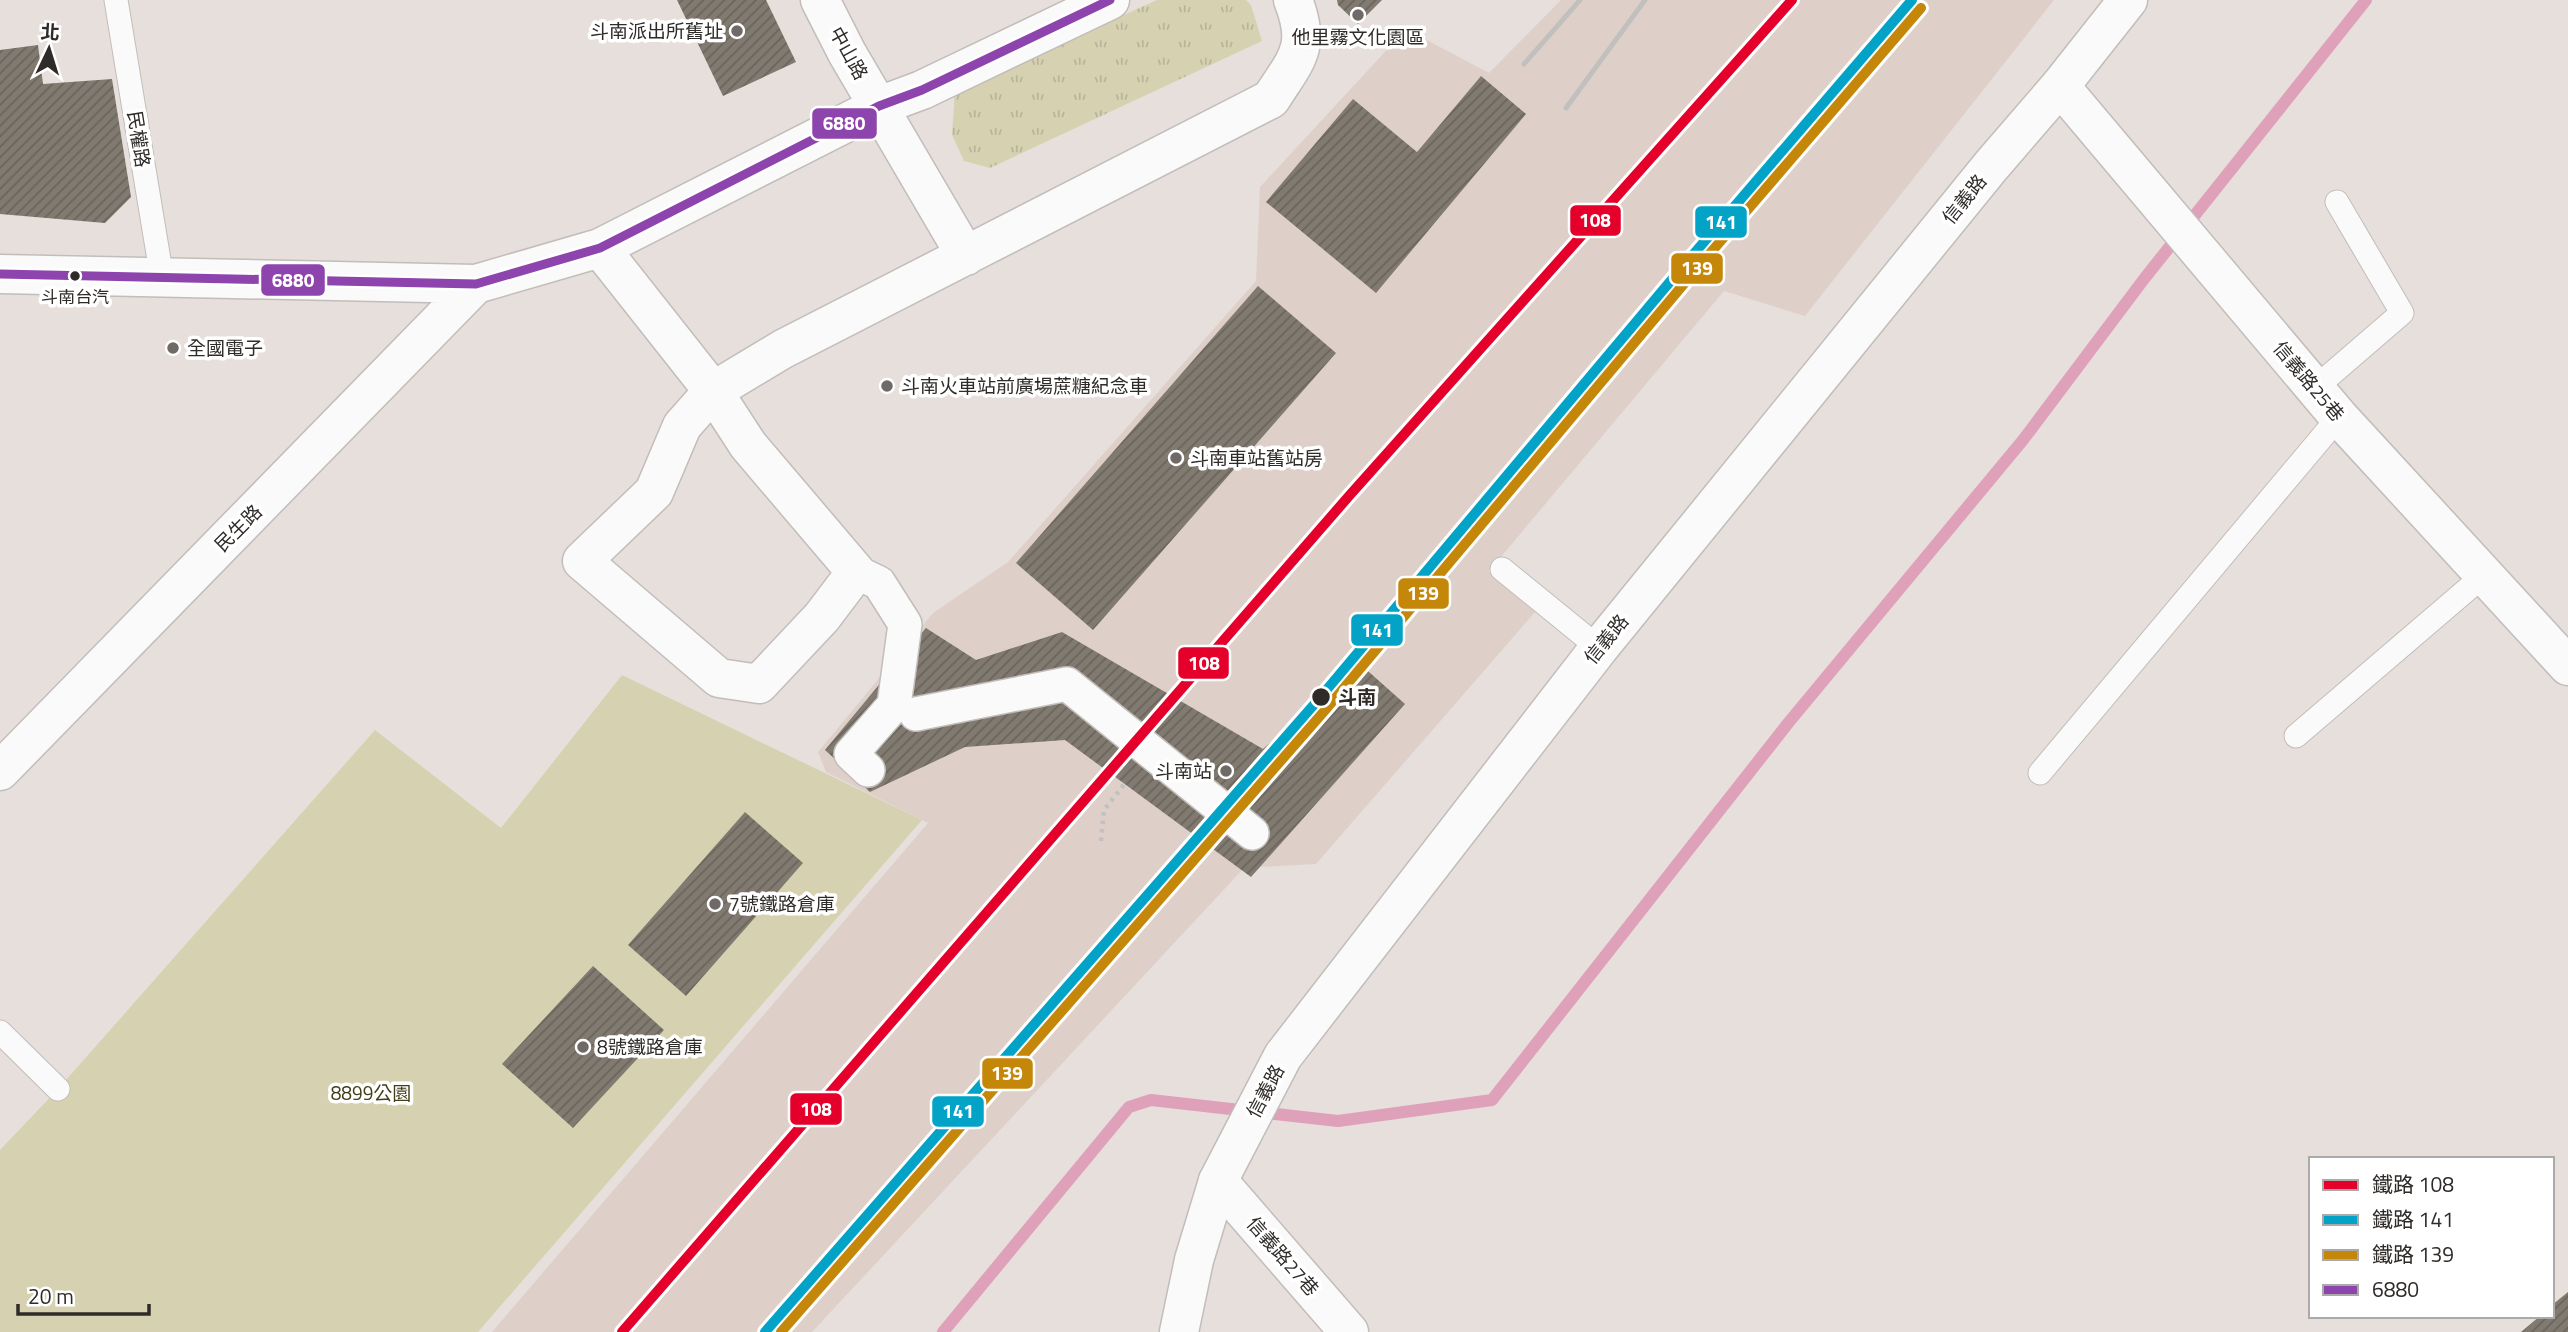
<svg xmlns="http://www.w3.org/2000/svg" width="2568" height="1332" viewBox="0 0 2568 1332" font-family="'Titillium Web','Noto Sans TC',sans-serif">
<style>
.built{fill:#ded0c9}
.grass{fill:url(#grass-tufts)}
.park{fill:#d6d2b1}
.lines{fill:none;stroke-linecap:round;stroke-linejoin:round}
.stream{stroke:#dfa0b9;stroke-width:12}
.building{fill:url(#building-hatch)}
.service-casing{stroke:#c2bdba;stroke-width:25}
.pedestrian-casing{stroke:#c2bdba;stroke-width:36}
.minor-casing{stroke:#c2bdba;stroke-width:41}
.tertiary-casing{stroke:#c2bdba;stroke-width:41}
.path{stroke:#c2c0c0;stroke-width:4.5;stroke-dasharray:3.5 5;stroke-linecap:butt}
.service{stroke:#fbfafa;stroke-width:23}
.pedestrian{stroke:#fbfafa;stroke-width:33}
.minor{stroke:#fbfafa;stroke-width:38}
.tertiary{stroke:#fbfafa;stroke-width:38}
.rail{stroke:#c2c0bf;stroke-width:5}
.bus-1-casing{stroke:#fff;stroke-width:14}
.bus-1{stroke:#8e44ad;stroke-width:9}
.rail-1-casing{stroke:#fff;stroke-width:16}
.rail-2-casing{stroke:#fff;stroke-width:16}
.rail-3-casing{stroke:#fff;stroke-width:16}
.rail-1{stroke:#e4002b;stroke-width:10}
.rail-2{stroke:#02a3c6;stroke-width:10}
.rail-3{stroke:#c5870a;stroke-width:10}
.poi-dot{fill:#6f6a68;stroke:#fff;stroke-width:2.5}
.bus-dot{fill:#2f2b29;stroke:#fff;stroke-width:2.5}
.labels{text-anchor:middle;stroke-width:7;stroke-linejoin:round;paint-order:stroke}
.bus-label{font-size:17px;fill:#2f2b29;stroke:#fff}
.poi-label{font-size:19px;fill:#2f2b29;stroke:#fff;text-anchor:start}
.street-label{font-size:19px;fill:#2f2b29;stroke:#fff}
.stop-label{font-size:19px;font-weight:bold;fill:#2f2b29;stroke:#fff;text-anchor:start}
.park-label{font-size:19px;fill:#403e16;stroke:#fff}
.line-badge{stroke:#fff;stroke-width:2.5}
.badge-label{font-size:19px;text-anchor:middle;font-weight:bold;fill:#fff}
</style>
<defs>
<pattern id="grass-tufts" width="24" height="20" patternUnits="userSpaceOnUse" patternTransform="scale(1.75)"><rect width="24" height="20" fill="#d6d2b1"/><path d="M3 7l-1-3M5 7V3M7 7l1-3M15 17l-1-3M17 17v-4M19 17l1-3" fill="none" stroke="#b8b498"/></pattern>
<pattern id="building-hatch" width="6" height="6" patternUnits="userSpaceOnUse" patternTransform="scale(1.75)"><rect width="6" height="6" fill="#817a70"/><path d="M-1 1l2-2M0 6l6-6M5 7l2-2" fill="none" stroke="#6a645c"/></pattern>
</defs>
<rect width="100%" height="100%" fill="#e6dfdc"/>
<path class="built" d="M1561,0H2054L1805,316L1724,291L1489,571L1536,611L1316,864L1244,868L812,1332H492L928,823L826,772L818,752L933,613L1008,562L1256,281L1260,187L1406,29L1489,73Z"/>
<path class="grass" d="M1157,0H1246L1251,5L1262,41L990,168L964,161L952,135L955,91Z"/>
<path class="park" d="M622,675L922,820L478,1332H0V1150L58,1089L375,730L501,828Z"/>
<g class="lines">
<path class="stream" d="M943,1332L1129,1107L1151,1100L1338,1121L1492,1100L1789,722L2023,440L2144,279L2366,0"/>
</g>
<path class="building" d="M677,0H766L796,62L723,96Z
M1337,0H1382L1358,24L1338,5Z
M38,45L43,84L112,79L131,197L105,223L0,214V50Z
M1481,76L1526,114L1376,293L1266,202L1353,99L1417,152Z
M1258,286L1336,353L1093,630L1016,563Z
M926,628L976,660L1062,632L1263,749L1360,664L1405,704L1251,877L1065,740L965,747L870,792L825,750Z
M745,812L803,863L686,996L628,945Z
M593,966L664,1030L573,1128L502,1064Z
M2568,1292V1332H2521L2540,1316H2552V1305Z"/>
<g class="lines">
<g class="service-casing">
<path id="service" d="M116,0L162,278
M2315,388L2402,313L2337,202
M1502,569L1599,648
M2296,736L2483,576
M2040,773L2339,417
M0,1032L58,1089"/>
</g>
<g class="pedestrian-casing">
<path id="pedestrian" d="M856,572L879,583L905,624L894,705L851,754L868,770
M916,714L1067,684L1252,833"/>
</g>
<g class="minor-casing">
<path id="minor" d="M820,0L847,53L966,256
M2060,86L2339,417L2568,666
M600,248L713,391L748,445L856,572L822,617L759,684L719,678L582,561L654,492L682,426L713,391L783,349L1271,99C1296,59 1312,48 1293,0
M0,274L476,284L600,248L879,106L922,90L1110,0
M0,771L476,284
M1218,1181L1349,1332"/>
</g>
<g class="tertiary-casing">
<path id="tertiary" d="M1179,1332L1194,1260L1218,1181L1283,1056L1599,648L1991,166L2060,86L2128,0"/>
</g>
<path class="path" d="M1101,841L1104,810L1126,782"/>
<use href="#service" class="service"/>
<use href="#pedestrian" class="pedestrian"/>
<use href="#minor" class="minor"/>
<use href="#tertiary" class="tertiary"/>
<path class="rail" d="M1524,64L1580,0
M1566,108L1645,0"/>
<g class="bus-1-casing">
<path id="bus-1" d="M0,274L476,284L600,248L879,106L922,90L1110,0"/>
</g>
<use href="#bus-1" class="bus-1"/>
<g class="rail-1-casing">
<path id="rail-1" d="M622,1332L1349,496L1792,0"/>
</g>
<g class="rail-2-casing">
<path id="rail-2" d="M765,1332L1318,700L1679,271L1912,0"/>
</g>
<g class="rail-3-casing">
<path id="rail-3" d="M781,1332L1327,708L1688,279L1921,8"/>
</g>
<use href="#rail-1" class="rail-1"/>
<use href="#rail-2" class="rail-2"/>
<use href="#rail-3" class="rail-3"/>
</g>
<g class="poi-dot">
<circle cx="1358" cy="15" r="7"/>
<circle cx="737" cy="31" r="7"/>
<circle cx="173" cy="348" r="7"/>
<circle cx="887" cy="386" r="7"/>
<circle cx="1176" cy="458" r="7"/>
<circle cx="1226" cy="771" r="7"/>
<circle cx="715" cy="904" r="7"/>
<circle cx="583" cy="1047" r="7"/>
</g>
<g class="bus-dot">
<circle cx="75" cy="276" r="6"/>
<circle cx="1321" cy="697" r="10"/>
</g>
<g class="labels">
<g class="bus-label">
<text x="75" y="303">斗南台汽</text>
</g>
<g class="poi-label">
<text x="723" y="38" text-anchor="end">斗南派出所舊址</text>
<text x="1358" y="44" text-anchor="middle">他里霧文化園區</text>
<text x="187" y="355">全國電子</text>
<text x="901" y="393">斗南火車站前廣場蔗糖紀念車</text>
<text x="1190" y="465">斗南車站舊站房</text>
<text x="1212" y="778" text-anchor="end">斗南站</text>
<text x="729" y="911">7號鐵路倉庫</text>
<text x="597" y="1054">8號鐵路倉庫</text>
</g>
<g class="street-label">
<text transform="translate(849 53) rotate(61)" y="7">中山路</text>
<text transform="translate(139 139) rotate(81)" y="7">民權路</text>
<text transform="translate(1964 199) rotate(-51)" y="7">信義路</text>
<text transform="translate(2309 381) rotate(50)" y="7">信義路25巷</text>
<text transform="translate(238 528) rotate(-45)" y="7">民生路</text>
<text transform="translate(1606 639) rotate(-51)" y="7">信義路</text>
<text transform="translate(1265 1091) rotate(-62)" y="7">信義路</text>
<text transform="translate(1283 1256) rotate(49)" y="7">信義路27巷</text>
</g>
<g class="stop-label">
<text x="1338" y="704">斗南</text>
</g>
<g class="park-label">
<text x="371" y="1100">8899公園</text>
</g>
</g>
<g class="line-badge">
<rect x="811" y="107" width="67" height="33" rx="7" fill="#8e44ad"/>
<rect x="1569" y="204" width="53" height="33" rx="7" fill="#e4002b"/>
<rect x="1694" y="205" width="54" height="34" rx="7" fill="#02a3c6"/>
<rect x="1670" y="252" width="54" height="33" rx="7" fill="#c5870a"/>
<rect x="260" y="263" width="66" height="34" rx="7" fill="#8e44ad"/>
<rect x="1397" y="577" width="53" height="33" rx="7" fill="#c5870a"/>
<rect x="1350" y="613" width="54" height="34" rx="7" fill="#02a3c6"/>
<rect x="1177" y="646" width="53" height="34" rx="7" fill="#e4002b"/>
<rect x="981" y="1057" width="53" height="33" rx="7" fill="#c5870a"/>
<rect x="789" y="1092" width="54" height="34" rx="7" fill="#e4002b"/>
<rect x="931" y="1095" width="54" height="33" rx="7" fill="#02a3c6"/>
</g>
<g class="badge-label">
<text x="844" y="130">6880</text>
<text x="1595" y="227">108</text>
<text x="1721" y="229">141</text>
<text x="1697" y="275">139</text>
<text x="293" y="287">6880</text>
<text x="1423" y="600">139</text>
<text x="1377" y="637">141</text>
<text x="1204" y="670">108</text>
<text x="1007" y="1080">139</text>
<text x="816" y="1116">108</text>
<text x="958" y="1118">141</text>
</g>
<rect x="2309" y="1157" width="245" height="161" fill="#ffffff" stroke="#acaaa9" stroke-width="2"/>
<rect x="2323" y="1180" width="35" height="10" fill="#e4002b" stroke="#acaaa9" stroke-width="2"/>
<text x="2372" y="1192" font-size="21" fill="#2f2b29">鐵路 108</text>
<rect x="2323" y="1215" width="35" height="10" fill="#02a3c6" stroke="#acaaa9" stroke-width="2"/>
<text x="2372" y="1227" font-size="21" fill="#2f2b29">鐵路 141</text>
<rect x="2323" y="1250" width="35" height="10" fill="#c5870a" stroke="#acaaa9" stroke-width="2"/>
<text x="2372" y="1262" font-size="21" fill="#2f2b29">鐵路 139</text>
<rect x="2323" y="1285" width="35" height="10" fill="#8e44ad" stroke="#acaaa9" stroke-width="2"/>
<text x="2372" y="1297" font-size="21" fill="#2f2b29">6880</text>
<g transform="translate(49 49) rotate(4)" stroke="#ffffff" stroke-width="5" paint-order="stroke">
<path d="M0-5L12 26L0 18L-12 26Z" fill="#2f2b29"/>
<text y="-10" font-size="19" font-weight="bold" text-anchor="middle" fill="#2f2b29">北</text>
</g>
<path d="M18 1304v10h131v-10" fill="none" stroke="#2f2b29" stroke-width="3.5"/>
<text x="28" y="1304" font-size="21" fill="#2f2b29" stroke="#ffffff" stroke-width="5" paint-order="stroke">20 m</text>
</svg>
